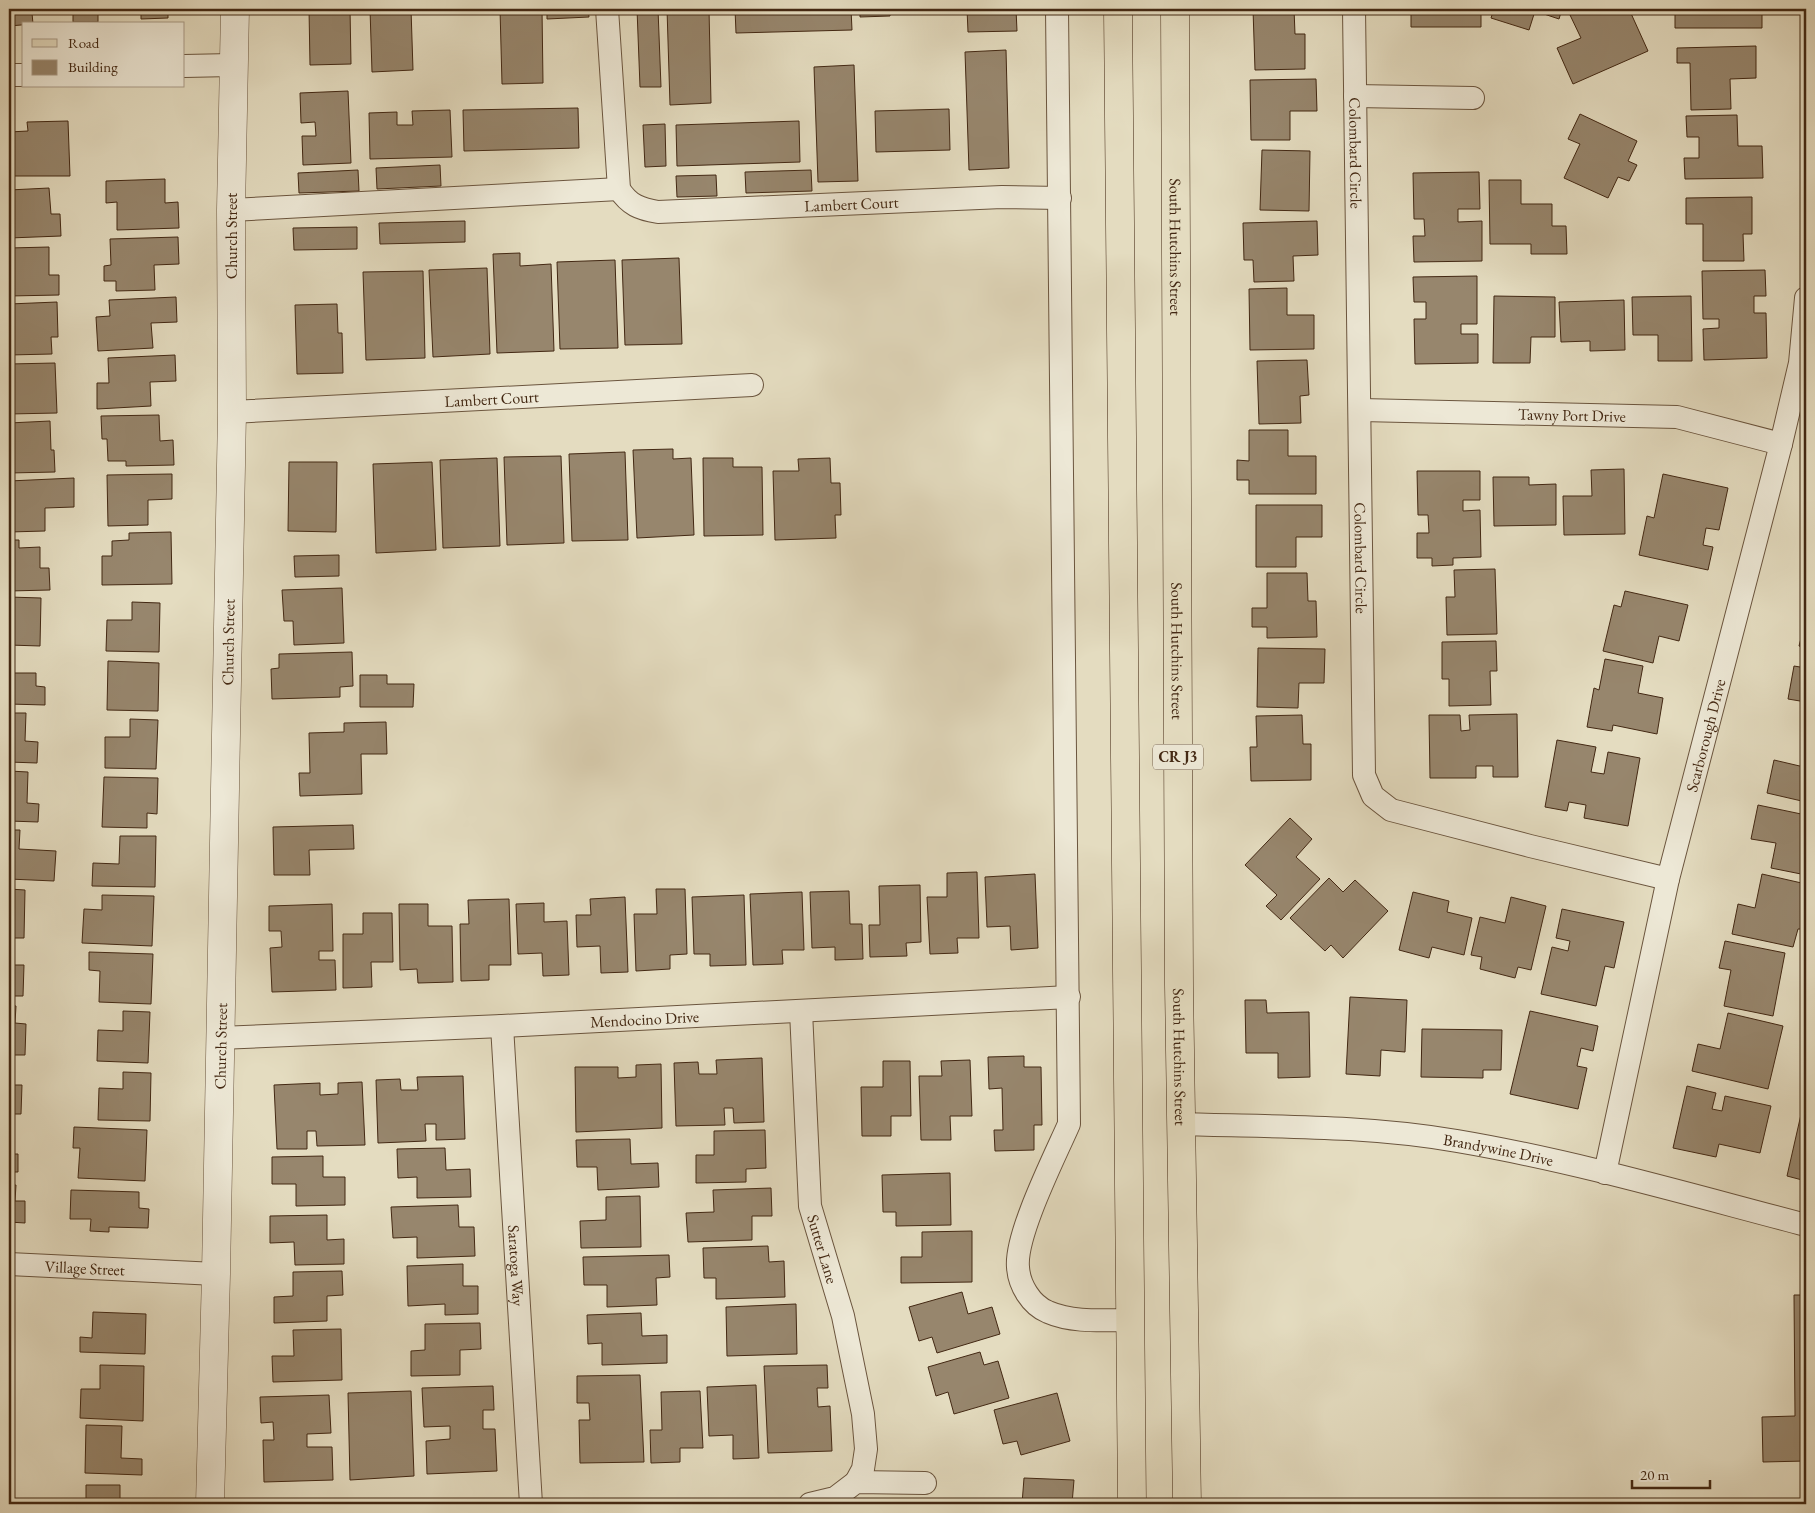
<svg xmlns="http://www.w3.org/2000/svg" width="1815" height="1513" viewBox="0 0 1815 1513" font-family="'EB Garamond',serif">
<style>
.building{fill:#97866d;stroke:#432813}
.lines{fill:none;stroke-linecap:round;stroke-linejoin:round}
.minor-casing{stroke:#6b553e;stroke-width:24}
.tertiary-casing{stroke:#6b553e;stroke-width:29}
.primary-casing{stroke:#432813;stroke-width:29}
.minor{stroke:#ede8d6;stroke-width:22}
.tertiary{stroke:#ede8d6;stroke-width:28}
.primary{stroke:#e4dcc0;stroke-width:28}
.labels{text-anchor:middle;stroke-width:5;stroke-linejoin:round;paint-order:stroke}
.shield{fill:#ede8d6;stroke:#76624e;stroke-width:1}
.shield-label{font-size:15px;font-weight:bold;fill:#432813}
.street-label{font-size:16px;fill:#432813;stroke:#ede8d6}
</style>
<rect width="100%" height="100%" fill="#e4dcc0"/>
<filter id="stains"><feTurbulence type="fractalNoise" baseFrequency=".004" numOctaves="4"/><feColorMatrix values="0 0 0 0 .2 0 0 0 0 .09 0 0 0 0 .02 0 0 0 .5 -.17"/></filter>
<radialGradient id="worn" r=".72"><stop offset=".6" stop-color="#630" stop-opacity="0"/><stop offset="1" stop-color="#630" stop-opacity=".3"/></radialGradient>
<path class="building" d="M9,9H56L57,12L32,13L33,24L9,26Z
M73,9H121H98V22H73Z
M141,9H168V18L141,19Z
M309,9H350L351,64L310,65Z
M370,9H411L413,70L372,72Z
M500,9H542L543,83L502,84Z
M547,9H588L589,17L547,19Z
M637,9H658L661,87H640Z
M667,9H709L711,103L670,105Z
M735,9H851L852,30L736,33Z
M860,9H890V16L860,17Z
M904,9H942V12L904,14Z
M967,9H1016L1017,31L968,32Z
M1253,9H1294L1295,34H1305V69L1255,70Z
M1411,9H1481V27H1411Z
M1494,9H1562L1559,19L1535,11L1529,30L1491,18Z
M1584,9H1629L1648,51L1573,84L1557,48L1581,38L1570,15Z
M1675,9H1762V28H1675Z
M1756,46V78L1730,79L1731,109L1691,110L1690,63H1677V48Z
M1006,50L1009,168L969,170L965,52Z
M854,65L858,181L818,182L814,67Z
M1316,79L1317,111H1290V140H1251L1250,80Z
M348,91L351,163L303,165L302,136H316L315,122L301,123L300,93Z
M578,108L579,148L464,151L463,110Z
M949,109L950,150L876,152L875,111Z
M450,110L452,157L370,159L369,113L397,112V125H413L412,111Z
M1580,114L1637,141L1628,161L1637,165L1629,181L1618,177L1608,198L1564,178L1580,144L1568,139Z
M1737,115L1738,146H1762L1763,178L1685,179L1684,158H1699V137H1687L1686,116Z
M68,121L70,176H9V132L28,131L27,122Z
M799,121L800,162L677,166L676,125Z
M665,124L666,166L645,167L643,125Z
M1262,150L1310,151L1309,211L1260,210Z
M440,165L441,186L377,189L376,168Z
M358,170L359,191L299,193L298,173Z
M811,170L812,191L746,193L745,172Z
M1479,172L1480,209H1458V222L1482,221V261L1414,262L1413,236H1425L1424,219H1414L1413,173Z
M716,175L717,196L677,197L676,176Z
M165,179V203L178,202L179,228L117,230V202L106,203V181Z
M1489,180H1521V204H1552V226H1566L1567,254H1531V244H1490Z
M49,188L51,214H60L61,236L9,238V190Z
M1752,197V234H1743L1744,261H1703V224H1686V198Z
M465,221V242L380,244L379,223Z
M1317,221L1318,255L1293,256L1294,281L1254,282L1253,260H1244L1243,223Z
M357,227V249L294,250L293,228Z
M178,237L179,264L154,265L155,290L116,291V281H104V266L111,265L110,239Z
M49,247V275H59V295L9,296V248Z
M520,253V266L551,264L554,351L497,353L493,254Z
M679,258L682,344L625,345L622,260Z
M615,260L618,348L560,349L557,262Z
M487,268L490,354L433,357L429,270Z
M1765,270L1766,296H1754V313H1766L1767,358L1704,360L1703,329L1719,328V319H1703L1702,271Z
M423,271L425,358L366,360L363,272Z
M1477,276V324H1461V334H1478V363L1415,364L1414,319H1426V302H1414L1413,277Z
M1287,288V315H1314V349L1250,350L1249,289Z
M1494,296L1555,297V337H1531L1530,363H1493Z
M1691,296L1692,361H1658V335H1633L1632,297Z
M176,297L177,322L151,323L153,348L98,351L96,317L110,316L109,300Z
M1624,300L1625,350L1590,351V341L1561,342L1559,302Z
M57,302L58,337H51L52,354L9,355V304Z
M337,304L338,333H342L343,373L297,374L295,305Z
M175,355L176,381L150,382L151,406L97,409V383H109L108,358Z
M1307,360L1309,395L1300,396L1301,423L1259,424L1257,361Z
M55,363L57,413L9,414V364Z
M159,415L160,441L173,440L174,465L126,466V461H108L107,439H102L101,416Z
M50,421L51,450H54L55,472L9,473V423Z
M1249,430H1288V456H1316V494H1249V480H1237V460L1249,461Z
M673,449V459L691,458L694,535L637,538L633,450Z
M625,452L628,540L572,541L569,454Z
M561,456L564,543L507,545L504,457Z
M497,458L500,546L443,548L440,460Z
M703,458H733V467H762L763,535L704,536Z
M830,458L831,483H840L841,515H835L836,538L775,540L773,471H799L798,459Z
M289,462H337L336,532L288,531Z
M432,462L436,550L376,553L373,464Z
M1624,469L1625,534L1564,535L1563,496H1592L1591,470Z
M1417,471H1480V500H1463V511L1480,510L1481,557L1453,558V565L1432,566V558H1417V533H1429L1428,515H1418Z
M172,474V499L148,500V525L108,526L107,475Z
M1663,474L1728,488L1719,530L1706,528L1703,545L1713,547L1708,570L1639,555L1647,516L1654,518Z
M1493,477H1529V485L1556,484V525L1494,526Z
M74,478V507L45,508V531L9,532V481Z
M1256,505H1322V537H1296V567H1256Z
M171,532L172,584L102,585V556H112V541L129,540V533Z
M9,540H19V548L40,547V568H49L50,590L9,591Z
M339,555V576L295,577L294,556Z
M1495,569L1497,634L1447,635L1446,597H1455L1454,570Z
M1267,573H1307L1308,601H1316L1317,637L1267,638V627H1252V608H1267Z
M342,588L344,643L294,645L293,621H284L282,590Z
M1625,591L1688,605L1679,641L1659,636L1653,663L1603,651L1614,605L1621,607Z
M9,597L41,598L40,646L9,645Z
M132,602L160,603L159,652L106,651L107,620H132Z
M1806,619V648L1799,646Z
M1496,641L1497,671H1490L1491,705L1449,706V679H1442V642Z
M1258,648L1325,649L1324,683H1299L1298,708L1257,707Z
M352,652L353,686L340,687V697L272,699L271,669L279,668V654Z
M1605,659L1643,666L1638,693L1663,698L1657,734L1613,725L1612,731L1587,727L1594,688L1599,690Z
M108,661L159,663L158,711L107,710Z
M1794,666L1806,668V702L1788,699Z
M9,673H36V686L45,687V705L9,704Z
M360,675H387V684H414L413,707H360Z
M9,713H26L25,741L38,742L37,763L9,762Z
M1517,714L1518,777H1493V766H1476V778H1430L1429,715H1460L1461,731L1470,730L1469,715Z
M1302,715L1303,744H1311V780L1251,781L1250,747H1257L1256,716Z
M130,719L158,720L156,769L105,768V737H130Z
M386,722L387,754H361L362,794L300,796L299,773H310L309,733L344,732V723Z
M1557,740L1596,747L1591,772L1604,774L1608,752L1640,758L1628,826L1584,818L1586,805L1569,802L1567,811L1545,807Z
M1806,754V802L1767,793L1774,760L1804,767Z
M9,771L28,772L27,803L39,804L38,822L9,821Z
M104,777L158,778L157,814L147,813V828L102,827Z
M1758,805L1806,815V875L1771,868L1776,843L1751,839Z
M1290,818L1312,839L1296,857L1320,879L1281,920L1266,906L1277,895L1245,865Z
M353,825L354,849L309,850L310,875H274L273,827Z
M9,830H20L19,849L56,851L54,881L9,879Z
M120,836H156L155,887L92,886L93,863L119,864Z
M977,872L979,938H957L958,953L930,954L927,897H947V873Z
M1035,874L1038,948L1011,950L1010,926L987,927L985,877Z
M1762,874L1806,884V929H1798L1793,947L1732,934L1738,904L1755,908Z
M1329,878L1343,892L1355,880L1388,911L1343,958L1331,945L1325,951L1290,918Z
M920,885L921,942L906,943L907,956L870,957L869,925H880L879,886Z
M9,889L25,890L24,938H9Z
M656,889H685L687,954L670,955V969L636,971L634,914H657Z
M849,891L850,924H862L863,959L835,960V947L812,948L810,892Z
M802,892L804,950H782L783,964L753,965L750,894Z
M1413,892L1449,901L1447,912L1472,918L1464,955L1432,947L1429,958L1399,950Z
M102,895L154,896L152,946L82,943L84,909L102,910Z
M744,895L746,965L710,966V954H694L692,897Z
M625,897L628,972L601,973L600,946L577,947L576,915H591L590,899Z
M1511,897L1546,906L1531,970L1518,967L1515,978L1480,969L1482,957L1471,955L1480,917L1505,923Z
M509,899L511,965H489V980L461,981L460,924H469L468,900Z
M544,903V922L567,921L569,975L543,976L542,953L518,954L516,904Z
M332,904L333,951H319V960H335L336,990L272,992L270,948L282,947L281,931H269V906Z
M399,904H428V926H452L453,982L418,983L417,969L400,970Z
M1562,909L1624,922L1614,968L1605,966L1596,1006L1541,994L1552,947L1568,951L1570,941L1556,938Z
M363,913H392L393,962H371L372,987L343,988V934H363Z
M1725,941L1785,953L1773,1016L1724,1006L1731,970L1719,968Z
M89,952L153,954L151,1004L99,1002L100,971L89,970Z
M9,965H24L23,996H9Z
M1350,997L1407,1000L1405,1052L1381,1050L1380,1076L1346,1074Z
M1245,1000H1266L1267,1013L1309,1012L1310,1077L1278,1078V1053H1246Z
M9,1005L16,1006L15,1023L26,1024L25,1055H9Z
M123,1011L150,1012L148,1063L97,1061L98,1030L123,1031Z
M1530,1011L1598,1026L1593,1051L1581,1048L1577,1066L1587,1068L1578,1109L1510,1094Z
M1728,1013L1783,1026L1768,1089L1692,1071L1698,1044L1720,1049Z
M1422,1029L1502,1030L1501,1070H1483V1078L1421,1077Z
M1024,1056V1067H1041L1042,1125H1034V1150L995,1151L994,1130H1003L1002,1088L989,1089L988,1057Z
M762,1058L764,1122L734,1123L733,1108H724L725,1125L676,1126L674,1063L698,1062L699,1074H717L716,1060Z
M970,1060L972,1116H950L951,1140H921L919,1076H942L941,1061Z
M883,1061H910L911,1116H891V1136H862L861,1087H883Z
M9,1064H11L10,1085H22L21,1114H9Z
M661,1064L662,1128L576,1132L575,1067H618V1078L636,1077V1065Z
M123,1072L151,1073L150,1121L98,1120L99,1088L123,1089Z
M463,1076L465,1139L436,1140V1124H425L426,1141L378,1143L376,1080L400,1079L401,1090H418L417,1077Z
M362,1082L365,1145L317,1146L316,1131H307V1149H277L274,1085L320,1083V1095L338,1094V1083Z
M1687,1086L1716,1093L1712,1109L1722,1111L1725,1096L1771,1106L1760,1153L1719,1144L1716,1157L1673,1148Z
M1802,1110L1806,1111V1181L1787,1176Z
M74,1127L147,1130L145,1181L78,1178L80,1148H73Z
M765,1130L766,1168L746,1169V1182L696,1183V1155H714V1131Z
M630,1139L631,1164L658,1163L659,1187L598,1190L597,1167H577L576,1140Z
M445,1148L446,1170L470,1169L471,1197L417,1198V1177L398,1178L397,1149Z
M9,1154H18V1172H9Z
M323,1156V1177H345V1205L296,1206V1184H272V1157Z
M950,1173L951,1225L896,1226V1212H883L882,1175Z
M9,1185H16L15,1201H25V1223L9,1222Z
M771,1188L772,1216H752V1240L688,1242L686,1213L714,1212L713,1190Z
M71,1190L139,1192V1208L149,1209L148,1228L109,1227V1232L90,1231L91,1219H70Z
M640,1196L641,1247L581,1248L580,1221L606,1220V1197Z
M458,1205L459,1227H474L475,1256L417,1258V1237L393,1238L391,1207Z
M327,1215V1240L344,1239V1264L295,1265L294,1242L270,1243V1216Z
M972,1231V1282L901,1283V1257H922V1232Z
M768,1246L769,1262L784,1261L785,1297L716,1299V1278H704L703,1248Z
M669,1255L670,1277L656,1278L657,1305L607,1307V1285H584L583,1257Z
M463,1264V1286H478V1314L445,1315V1304L408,1306L407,1266Z
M342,1271L343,1295L327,1296V1321L274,1323V1297L293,1296V1272Z
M962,1292L968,1314L992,1307L1000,1334L937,1353L932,1337L919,1341L909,1307Z
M1794,1295H1806V1461L1763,1462L1762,1417L1795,1416Z
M796,1304L797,1354L727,1356L726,1307Z
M93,1312L146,1314L145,1354L80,1352V1337L92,1338Z
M641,1313L642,1336L667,1335V1363L602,1365V1343L588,1344L587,1315Z
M480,1323L481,1349L460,1350V1375L411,1376V1351L425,1350V1324Z
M341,1329L342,1380L273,1382L272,1356H294L293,1330Z
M980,1352L984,1365L998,1361L1009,1398L954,1414L948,1392L936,1396L928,1367Z
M100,1365L144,1366L143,1421L80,1418L81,1389H100Z
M827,1365L828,1388H817L818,1407L830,1406L832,1451L768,1453L764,1366Z
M640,1375L644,1462L580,1463L579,1420H590L589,1403H577V1376Z
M756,1385L759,1458L733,1459V1435L709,1436L707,1387Z
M493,1386L494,1410H483V1429H495L497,1471L427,1474L426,1441L450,1439V1426L424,1427L422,1388Z
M411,1391L414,1476L350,1480L348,1393Z
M700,1391L703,1448H680V1462L651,1463L650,1430H662L661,1392Z
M1057,1393L1070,1441L1021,1455L1017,1441L1003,1444L994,1410Z
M329,1395L331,1433L307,1434V1447H332L333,1480L264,1482L263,1440H274L273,1422L261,1423L260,1397Z
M86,1425L122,1426L121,1458L142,1459V1475L85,1473Z
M1024,1478L1074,1480L1072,1504H1082H1022Z
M86,1485H120V1504H141H86Z"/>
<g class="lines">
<g class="minor-casing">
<g id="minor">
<path id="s1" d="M607,9L619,189C629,205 640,209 658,212L1002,197L1060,198"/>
<path d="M1057,9L1069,1124C1055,1156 1015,1235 1018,1267C1019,1285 1031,1305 1048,1312C1073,1323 1104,1320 1131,1320"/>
<path id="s2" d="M1354,9L1364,775L1373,796L1391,810L1530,846L1668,879"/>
<path d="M184,66L232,65"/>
<path d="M9,75H24"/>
<path d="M1355,96L1473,98"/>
<path d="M231,210L619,189"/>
<path id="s3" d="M1361,410L1677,417L1781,444"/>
<path id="s4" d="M232,412L752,385"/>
<path id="s5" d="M801,1011L810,1206L843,1316L863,1414L866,1449L863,1469L856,1482"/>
<path id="s6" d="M502,1026L531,1504"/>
<path id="s7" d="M219,1038L502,1026L1069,997"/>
<path id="s8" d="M1181,1124C1273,1127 1366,1125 1457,1141C1575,1161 1691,1195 1806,1225"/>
<path id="s9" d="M1605,1173L1668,879L1781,444L1800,363L1806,298"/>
<path id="s10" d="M9,1264L216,1274"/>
<path d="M810,1504L835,1498L856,1482L925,1483"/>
</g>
</g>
<g class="tertiary-casing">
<g id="tertiary">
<path id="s11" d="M210,1504L216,1274L232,412L231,210L235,9"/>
</g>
</g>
<g class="primary-casing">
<g id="primary">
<path d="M1118,9L1132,1504"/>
<path id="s12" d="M1175,9L1179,985L1187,1504"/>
</g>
</g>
<use href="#minor" class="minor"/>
<use href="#tertiary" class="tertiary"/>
<use href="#primary" class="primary"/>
</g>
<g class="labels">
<rect class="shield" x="1153" y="744.5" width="50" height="25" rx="4"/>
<g class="shield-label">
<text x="1178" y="762">CR J3</text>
</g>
<g class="street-label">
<text dy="6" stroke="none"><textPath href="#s2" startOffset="144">Colombard Circle</textPath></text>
<text dy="6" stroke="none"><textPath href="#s1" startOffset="421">Lambert Court</textPath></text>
<text transform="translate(231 236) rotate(-90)" y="6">Church Street</text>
<text dy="6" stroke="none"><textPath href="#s12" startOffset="238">South Hutchins Street</textPath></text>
<text dy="6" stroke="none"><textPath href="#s4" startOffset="260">Lambert Court</textPath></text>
<text dy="6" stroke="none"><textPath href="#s3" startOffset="211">Tawny Port Drive</textPath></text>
<text dy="6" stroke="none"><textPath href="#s2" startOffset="549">Colombard Circle</textPath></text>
<text dy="6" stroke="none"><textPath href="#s11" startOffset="862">Church Street</textPath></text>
<text dy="6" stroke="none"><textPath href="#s12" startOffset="642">South Hutchins Street</textPath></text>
<text dy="6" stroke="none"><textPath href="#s9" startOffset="449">Scarborough Drive</textPath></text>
<text dy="6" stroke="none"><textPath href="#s7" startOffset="426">Mendocino Drive</textPath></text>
<text dy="6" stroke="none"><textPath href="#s11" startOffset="458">Church Street</textPath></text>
<text dy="6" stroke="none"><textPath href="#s12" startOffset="1048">South Hutchins Street</textPath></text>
<text dy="6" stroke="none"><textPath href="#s8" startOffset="319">Brandywine Drive</textPath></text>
<text dy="6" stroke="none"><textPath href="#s5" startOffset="240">Sutter Lane</textPath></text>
<text dy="6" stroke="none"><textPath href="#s6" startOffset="240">Saratoga Way</textPath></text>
<text dy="6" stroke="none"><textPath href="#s10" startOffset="76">Village Street</textPath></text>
</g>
</g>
<rect width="1815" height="1513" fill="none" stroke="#e4dcc0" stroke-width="30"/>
<rect x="10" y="10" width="1795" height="1493" fill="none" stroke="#432813" stroke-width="2.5"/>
<rect x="15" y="15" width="1785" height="1483" fill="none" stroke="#432813"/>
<rect x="22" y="22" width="162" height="65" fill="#ede8d6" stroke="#a99b88"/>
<rect x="32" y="39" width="25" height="8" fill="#e4dcc0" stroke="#a99b88"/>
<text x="68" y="48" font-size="15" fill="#432813">Road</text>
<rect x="32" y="60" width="25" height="15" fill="#97866d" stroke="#a99b88"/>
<text x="68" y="72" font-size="15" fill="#432813">Building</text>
<path d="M1632 1480v8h78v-8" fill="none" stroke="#432813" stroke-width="2.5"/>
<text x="1640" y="1480" font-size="15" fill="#432813" stroke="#ede8d6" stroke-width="4" paint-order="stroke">20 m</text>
<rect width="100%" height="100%" filter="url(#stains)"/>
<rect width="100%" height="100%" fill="url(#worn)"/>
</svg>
